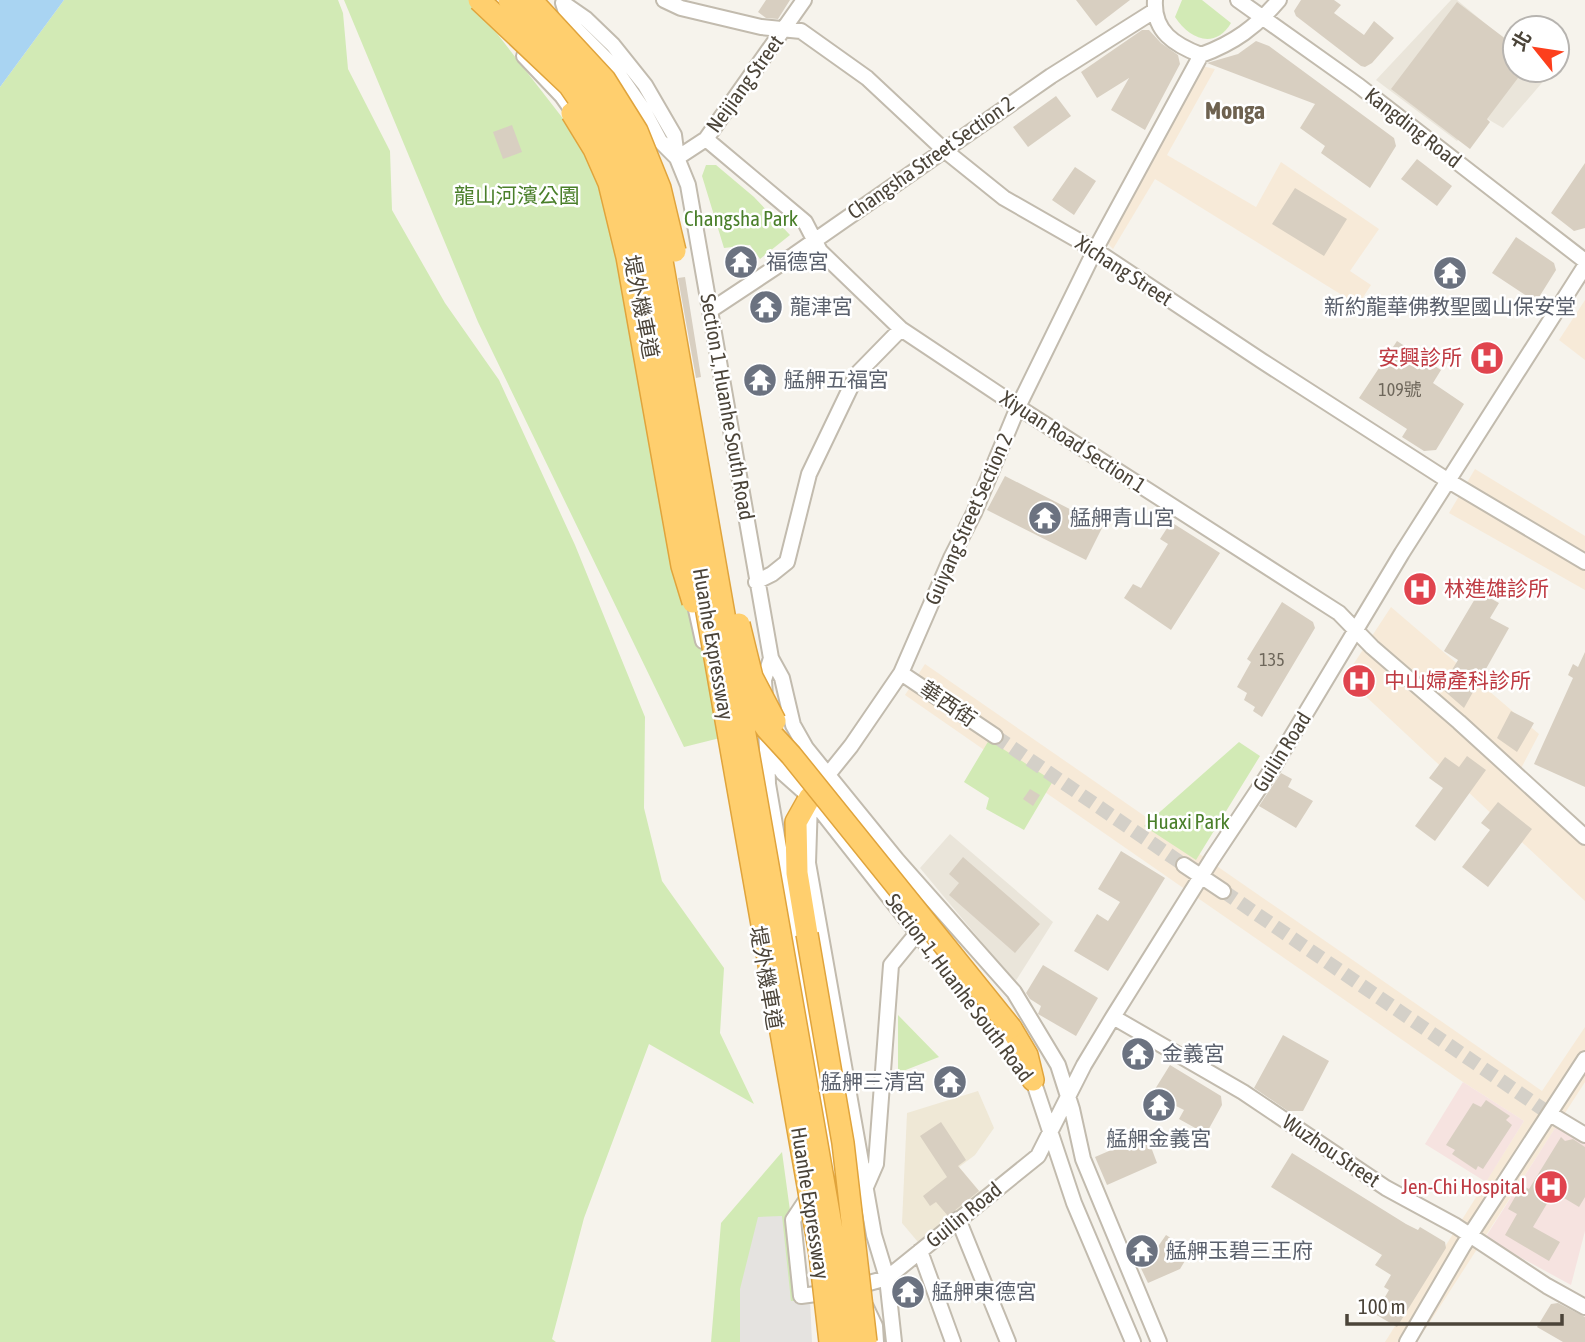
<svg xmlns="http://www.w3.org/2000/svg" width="1585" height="1342" viewBox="0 0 1585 1342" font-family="'Asap Condensed','Noto Sans TC',sans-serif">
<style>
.residential{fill:#eae5da}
.commercial{fill:#f7ead8}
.education{fill:#efe8d6}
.medical{fill:#f6e3e0}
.green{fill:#d2eab5}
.parking{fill:#e5e3e0}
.water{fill:#a9d4f2}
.building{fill:#d8cfc1}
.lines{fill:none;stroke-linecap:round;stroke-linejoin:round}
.minor-tunnel{stroke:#d4d0c8;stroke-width:14;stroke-dasharray:14 7;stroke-linecap:butt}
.minor-casing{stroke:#c2bbae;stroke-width:18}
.highway-casing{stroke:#e0a43c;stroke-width:24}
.minor{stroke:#fff;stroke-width:14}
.highway{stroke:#ffcf6e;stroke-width:21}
.highway-bridge-casing{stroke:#e0a43c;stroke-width:24;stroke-linecap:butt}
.highway-bridge{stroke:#ffcf6e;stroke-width:21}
.labels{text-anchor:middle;stroke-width:5;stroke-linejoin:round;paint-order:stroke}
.number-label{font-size:18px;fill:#6e675b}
.street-label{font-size:21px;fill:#4b4439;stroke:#fff}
.park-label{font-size:21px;fill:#4a7f2a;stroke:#fff}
.worship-label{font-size:21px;fill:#5b616d;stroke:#fff;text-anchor:start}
.health-label{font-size:21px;fill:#be3a42;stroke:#fff;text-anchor:end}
.quarter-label{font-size:24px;font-weight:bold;fill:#6e6250;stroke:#fff}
</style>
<rect width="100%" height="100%" fill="#f6f3ec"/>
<path class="residential" d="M1451,0H1457L1510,44L1515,39V70H1553L1503,128L1479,114L1457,141L1376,80Z
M950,834L1053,922L1015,982L920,868Z"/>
<path class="commercial" d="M1202,66L1215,69L1167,155L1256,207L1281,162L1379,229L1350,271L1371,285L1358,305L1155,179L1113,249L1107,243Z
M1585,300V360L1559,340Z
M1475,469L1585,536V590L1449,513Z
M1391,607L1539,734L1516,778L1585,841V901L1345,677Z
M925,664L1542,1091L1585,1027V1082L1417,1342H1385L1524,1121L1463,1082L905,695Z"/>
<path class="education" d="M978,1091L994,1128L975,1155L959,1167L980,1192L918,1242L902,1223L907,1113Z"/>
<path class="medical" d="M1463,1082L1524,1121L1486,1182L1425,1144Z
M1557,1125L1585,1143V1231L1571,1285L1485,1238Z"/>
<path class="green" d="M64,0H338L343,13L348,69L390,151L392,210L445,303L499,380L575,545L645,717L644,808L662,881L724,968L720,1033L754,1104L649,1044L584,1218L552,1339L556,1342H0V87Z
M344,0H471L596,161L724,737L684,747L478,322Z
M1182,0H1202L1231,23C1215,50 1189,39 1175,17Z
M706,165H716L754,197L790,235L760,259L750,245L724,248L702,176Z
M989,740L1053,781L1024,830L986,809L989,798L964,782Z
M1239,742L1260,756L1196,860L1144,826Z
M898,1015L939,1057L898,1073Z
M782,1152L808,1342H711L721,1223Z"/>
<path class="parking" d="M782,1216L791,1301L810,1300L812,1342H740V1289L758,1217Z"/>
<path class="water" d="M0,0H64L0,87Z"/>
<path class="building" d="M766,0H790L778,19L766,18L758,12Z
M1076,0H1130L1096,26Z
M1301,0H1334L1341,5L1334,13L1364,35L1374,21L1394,38L1372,63L1365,67L1361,66L1296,16L1294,11Z
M1457,2L1515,46V70H1524L1487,119L1490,122L1470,149L1391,89Z
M1142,30H1149L1161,43L1178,55L1180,64L1145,130L1111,110L1129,78L1097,98L1081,72Z
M1256,41L1269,46L1394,138L1396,146L1370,188L1321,153L1325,146L1300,128L1315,104L1207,63L1238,54Z
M1056,96L1071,116L1028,147L1013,127Z
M512,125L522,152L503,159L493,132Z
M1417,159L1452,186L1437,206L1401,179Z
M1585,163V228L1574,231L1551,213Z
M1075,167L1096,181L1074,215L1052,200Z
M1295,188L1347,219L1324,256L1272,224Z
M1516,237L1554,263L1556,270L1536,302L1492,273Z
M745,246L757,260L736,278L724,265Z
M685,277L701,377L696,378L678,278Z
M1397,341L1441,370L1433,383L1464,404L1436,450L1424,451L1402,437L1407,429L1359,398Z
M1005,476L1103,526L1086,560L987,510Z
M1171,522L1220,553L1171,630L1124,598L1133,584L1141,588L1168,544L1160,539Z
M1479,592L1499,603L1490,618L1509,628L1464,708L1441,688L1458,660L1444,651Z
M1282,602L1313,622L1315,628L1262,717L1253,711L1255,707L1244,700L1247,693L1237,687L1251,662L1247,659Z
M1585,652V787L1534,764L1573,678L1568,675L1573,664L1578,667Z
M1511,711L1534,723L1517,752L1497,738Z
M1467,756L1486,770L1435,841L1415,826L1443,788L1429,778L1445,757L1459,767Z
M1281,773L1292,779L1288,787L1313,801L1296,828L1259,806Z
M1030,789L1040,795L1033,806L1023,799Z
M1498,802L1532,829L1488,887L1462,867L1490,830L1481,823Z
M1121,851L1165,878L1108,971L1074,951L1097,914L1108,921L1120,902L1098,889Z
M963,857L1040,924L1015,953L949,895L959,883L949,874Z
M1043,965L1098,998L1076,1036L1038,1014L1041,1006L1030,999L1026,993Z
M1283,1035L1329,1061L1303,1111H1288L1254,1088Z
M1170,1065L1221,1096L1222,1105L1206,1134L1179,1119L1184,1110L1152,1094Z
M958,1067L967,1085L942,1097L933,1080Z
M1486,1100L1510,1116L1506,1120L1512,1125L1483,1169L1478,1166L1476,1170L1452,1154L1455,1150L1446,1145L1473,1103L1481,1107Z
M941,1122L966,1160L958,1166L979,1191L948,1216L936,1202L930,1206L923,1196L947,1177L920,1136Z
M1561,1137L1565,1141L1573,1139L1585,1147V1197L1579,1207L1554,1192L1533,1227L1560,1242L1549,1261L1505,1235L1517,1214L1508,1209L1522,1185L1529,1189Z
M1132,1141H1138L1151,1147L1157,1163L1107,1185L1095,1157Z
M1292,1153L1406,1224L1418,1230L1420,1227L1445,1242L1446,1248L1397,1327L1375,1314L1389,1290L1384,1287L1391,1275L1375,1265L1382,1255L1271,1187Z
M1166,1235L1191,1251L1180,1269L1148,1283L1136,1258L1157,1248Z
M1558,1303L1585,1317V1342H1563L1537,1327L1551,1304Z"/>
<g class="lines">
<path class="minor-tunnel" d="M995,736L1184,865
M1223,891L1550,1114"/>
<g class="minor-casing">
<path id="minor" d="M664,0L681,8L761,27L801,31L867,78L943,149L1004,198L1095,250L1262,361L1447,480L1585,562
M1155,0C1153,32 1175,45 1201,55
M1238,0L1359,86L1585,261
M563,3L586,19L613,45L645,85L674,135L677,158L688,185L771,658L782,678L793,725L806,748L897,860L1014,992L1058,1065L1072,1109L1083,1159L1159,1342
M563,3L569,22L613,66L643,109L660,141L677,158
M524,56L562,96L579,120
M706,139L805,222L820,251L901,329L1018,407L1339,613L1372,647L1459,722L1585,837
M677,158L706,139L804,0
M711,310L794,255L1051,76L1154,11
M756,582L772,574L787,562L809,474L857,374L901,329
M693,596L703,641
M901,673L995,736
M765,698L764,680L771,658
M766,725L767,750L783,773L810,797L1033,1080L1074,1203L1133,1342
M767,750L768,784L840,1203
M822,782L851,746L901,673L951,558L974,513L1018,407L1095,250L1201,55C1234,43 1256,27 1279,0
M810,801L808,863L874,1235L887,1278L894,1342
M1184,865L1223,891
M1113,1017L1243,1092L1386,1188L1456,1226L1547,1286L1585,1307
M1550,1114L1585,1135
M866,1187L876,1164L891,965L918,932
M805,1202L793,1220L801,1296L831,1292
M958,1219L1008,1342
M920,1251L953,1342
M851,1288L887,1278L1038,1156L1084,1065L1113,1017L1212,859L1274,766L1402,553L1585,266
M866,1307L875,1326L876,1342
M1407,1342L1463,1246L1585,1059"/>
</g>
<g class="highway-casing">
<path id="highway" d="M807,934L797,873L796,822L810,797
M1011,1028L1027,1055L1033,1080"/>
</g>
<use href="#minor" class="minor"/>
<use href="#highway" class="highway"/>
<g class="highway-bridge-casing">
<path id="highway-bridge" d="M479,0L569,85L600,130L624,177L643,249L820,1254L830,1342
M509,0C559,50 610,99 637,166C647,191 652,219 659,244L839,1270L849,1342
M531,0L605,80L637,131L660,188L675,251
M572,113L594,149L609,183L627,257L682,566L693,602
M739,624L752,677L775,721
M741,692L767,729L791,755L1011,1028
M807,934L843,1143L866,1342"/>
</g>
<use href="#highway-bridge" class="highway-bridge"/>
</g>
<defs>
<g id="temple-disc" transform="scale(1.75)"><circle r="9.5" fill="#6b7280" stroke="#fff"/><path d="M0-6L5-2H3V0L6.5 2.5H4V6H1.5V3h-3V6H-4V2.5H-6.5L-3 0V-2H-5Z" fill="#fff"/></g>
<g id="hospital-disc" transform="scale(1.75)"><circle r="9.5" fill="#e0444e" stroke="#fff"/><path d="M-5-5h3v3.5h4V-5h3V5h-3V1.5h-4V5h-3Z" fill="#fff"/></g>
</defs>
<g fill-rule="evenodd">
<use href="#temple-disc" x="741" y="262"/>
<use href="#temple-disc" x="1450" y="273"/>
<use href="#temple-disc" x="766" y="307"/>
<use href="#hospital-disc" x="1487" y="358"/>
<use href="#temple-disc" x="760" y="380"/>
<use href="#temple-disc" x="1045" y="518"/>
<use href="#hospital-disc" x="1420" y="589"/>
<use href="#hospital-disc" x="1359" y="681"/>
<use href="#temple-disc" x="1138" y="1054"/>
<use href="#temple-disc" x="950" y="1082"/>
<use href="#temple-disc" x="1159" y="1105"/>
<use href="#hospital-disc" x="1551" y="1187"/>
<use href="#temple-disc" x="1142" y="1251"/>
<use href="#temple-disc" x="908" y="1292"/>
</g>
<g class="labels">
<g class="number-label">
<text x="1400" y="396">109號</text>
<text x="1272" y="666">135</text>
</g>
<g class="street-label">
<text transform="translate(745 84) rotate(-54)" y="7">Neijiang Street</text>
<text transform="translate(1413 128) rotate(38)" y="7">Kangding Road</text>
<text transform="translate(931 158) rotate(-35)" y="7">Changsha Street Section 2</text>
<text transform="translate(1124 271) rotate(33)" y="7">Xichang Street</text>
<text transform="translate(641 307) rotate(79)" y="7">堤外機車道</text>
<text transform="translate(727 407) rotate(80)" y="7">Section 1, Huanhe South Road</text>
<text transform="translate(1073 442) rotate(33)" y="7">Xiyuan Road Section 1</text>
<text transform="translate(969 519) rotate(-66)" y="7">Guiyang Street Section 2</text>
<text transform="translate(713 644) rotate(80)" y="7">Huanhe Expressway</text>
<text transform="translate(948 704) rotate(34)" y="7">華西街</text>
<text transform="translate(1282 752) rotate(-58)" y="7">Guilin Road</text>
<text transform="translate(766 978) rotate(80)" y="7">堤外機車道</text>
<text transform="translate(959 988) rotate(53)" y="7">Section 1, Huanhe South Road</text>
<text transform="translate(1331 1151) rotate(34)" y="7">Wuzhou Street</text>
<text transform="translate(810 1203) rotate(81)" y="7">Huanhe Expressway</text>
<text transform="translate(964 1215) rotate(-39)" y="7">Guilin Road</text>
</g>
<g class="park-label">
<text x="517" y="203">龍山河濱公園</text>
<text x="741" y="226">Changsha Park</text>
<text x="1188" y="829">Huaxi Park</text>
</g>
<g class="worship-label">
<text x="766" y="269">福德宮</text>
<text x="790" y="314">龍津宮</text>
<text x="1450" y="314" text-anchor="middle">新約龍華佛教聖國山保安堂</text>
<text x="784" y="387">艋舺五福宮</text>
<text x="1070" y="525">艋舺青山宮</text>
<text x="1162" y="1061">金義宮</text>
<text x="926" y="1089" text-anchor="end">艋舺三清宮</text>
<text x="1159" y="1146" text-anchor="middle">艋舺金義宮</text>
<text x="1166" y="1258">艋舺玉碧三王府</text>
<text x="932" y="1299">艋舺東德宮</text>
</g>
<g class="health-label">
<text x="1462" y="365">安興診所</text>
<text x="1444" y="596" text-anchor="start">林進雄診所</text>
<text x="1384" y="688" text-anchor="start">中山婦產科診所</text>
<text x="1526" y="1194">Jen-Chi Hospital</text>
</g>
<g class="quarter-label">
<text x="1235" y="119">Monga</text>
</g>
</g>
<g transform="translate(1536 49) rotate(300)"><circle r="33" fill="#ffffff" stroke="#b7b4b0" stroke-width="2"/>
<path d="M0-5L12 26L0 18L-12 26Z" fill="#fc3f1d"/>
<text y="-10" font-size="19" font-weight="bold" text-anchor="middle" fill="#4b4439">北</text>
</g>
<path d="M1347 1314v10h215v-10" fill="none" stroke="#4b4439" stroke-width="3.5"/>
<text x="1358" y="1314" font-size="21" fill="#4b4439" stroke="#ffffff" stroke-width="5" paint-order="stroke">100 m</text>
</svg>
